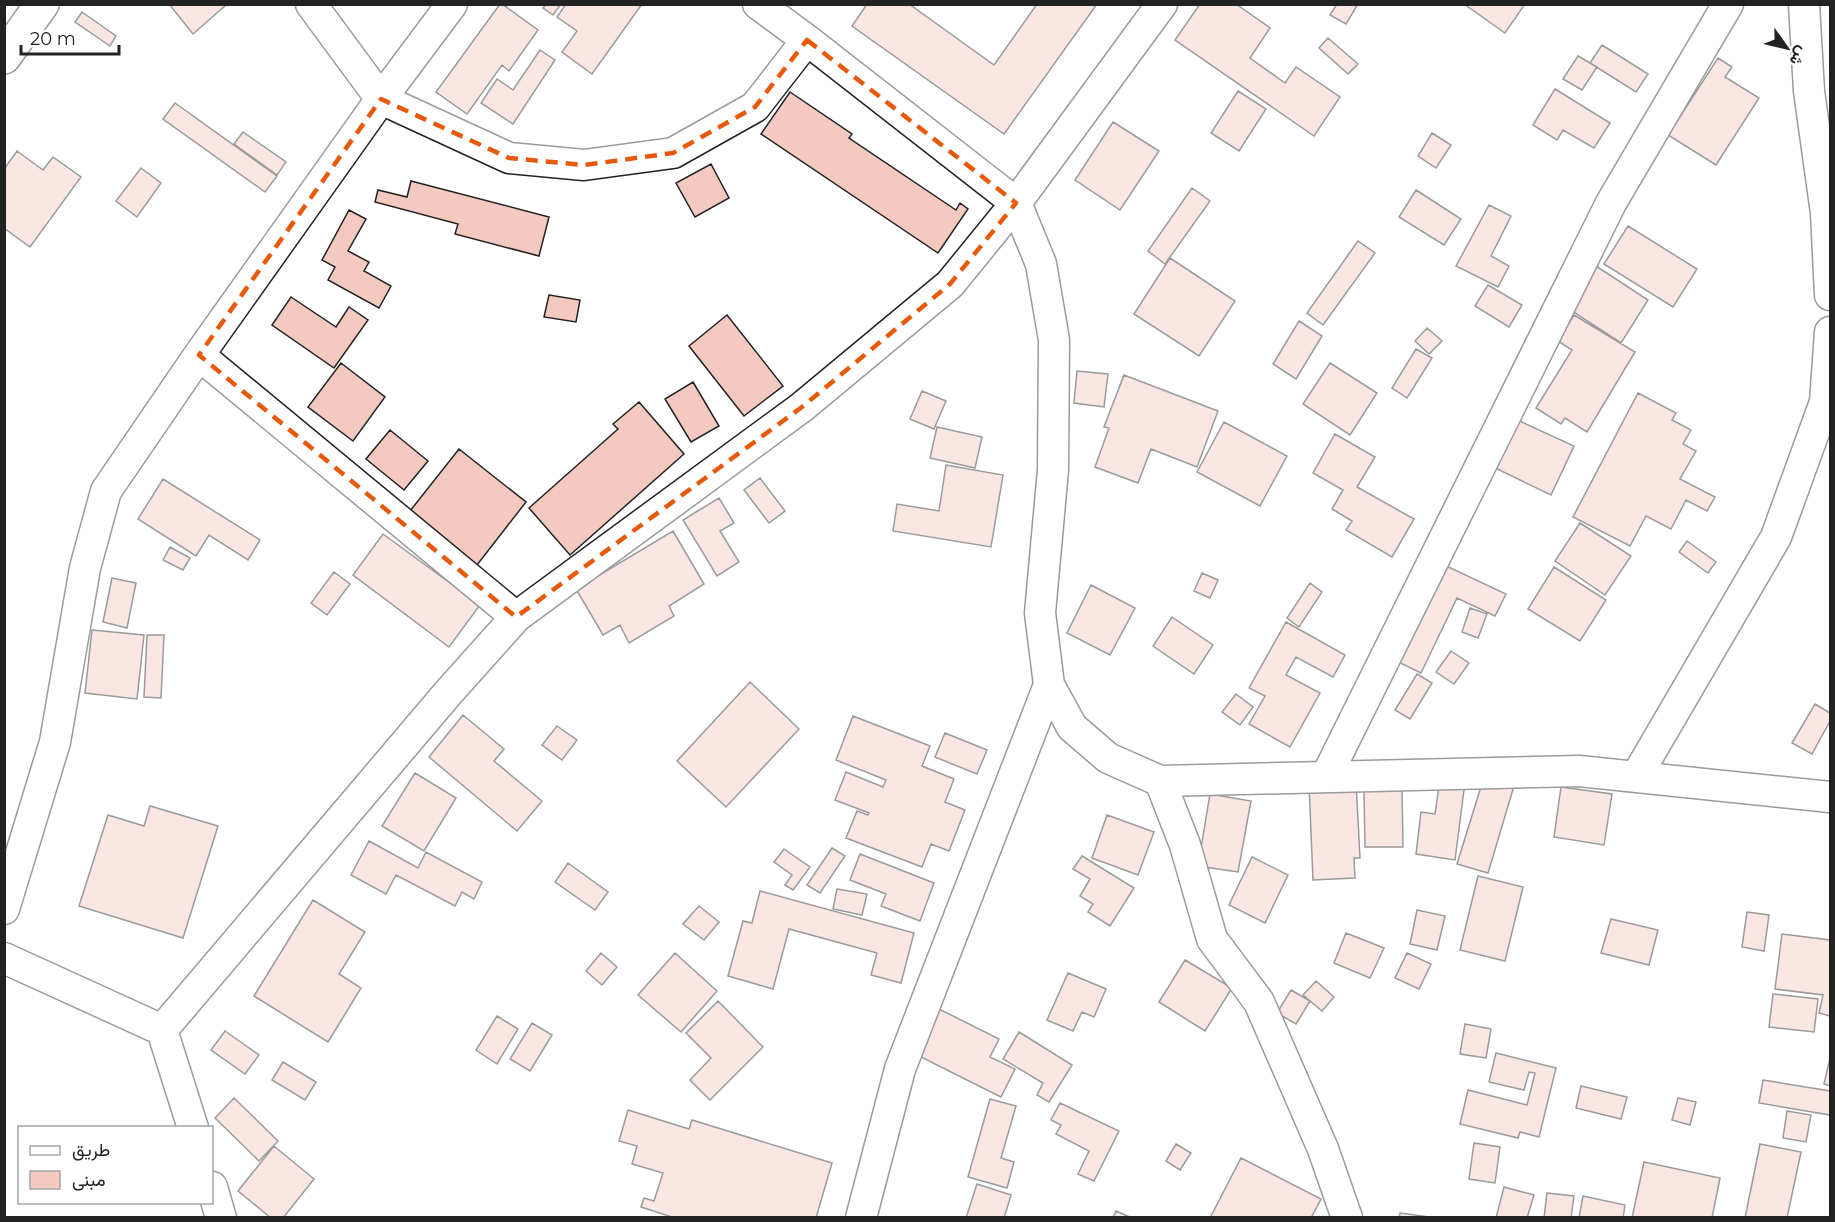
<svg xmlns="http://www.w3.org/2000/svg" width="1835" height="1222" viewBox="0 0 1835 1222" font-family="Montserrat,Vazirmatn,sans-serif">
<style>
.building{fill:#f3c9c0;stroke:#222;stroke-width:1.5}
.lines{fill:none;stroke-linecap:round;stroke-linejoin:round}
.street-casing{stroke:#222;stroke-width:33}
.primary-casing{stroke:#222;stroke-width:36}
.street{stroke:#fff;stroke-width:30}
.primary{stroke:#fff;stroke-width:33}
.marked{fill:none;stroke:#e8590c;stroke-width:4.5;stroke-dasharray:12 8;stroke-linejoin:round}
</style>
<rect width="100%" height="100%" fill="#fff"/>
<path class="building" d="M169,4H227L193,34Z
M500,4H502L538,30L509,71L502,65L467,114L436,92Z
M546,4H561L553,15L543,8Z
M566,4H642L592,74L562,52L577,31L557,17Z
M867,4H909L994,65L1037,4H1097L1004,134L852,26Z
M1200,4H1236L1270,28L1250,58L1285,83L1296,67L1340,97L1314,136L1175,40Z
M1337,4H1358L1346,24L1330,15Z
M1464,4H1525L1505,33Z
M82,12L116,36L110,46L75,22Z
M1328,38L1358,64L1348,74L1319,48Z
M1602,45L1648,74L1636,92L1590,63Z
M540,50L555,60L513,124L481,103L497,79L513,90Z
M1578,56L1597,67L1582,90L1563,79Z
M1718,58L1732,67L1725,77L1759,98L1716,165L1668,135Z
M1555,89L1610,123L1594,148L1563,130L1557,140L1533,125Z
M1238,91L1266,109L1239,151L1211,133Z
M790,92L852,134L849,138L956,210L960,203L968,209L938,253L761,134Z
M175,103L277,176L265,192L163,119Z
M1113,122L1159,151L1120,210L1075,180Z
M243,132L286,162L277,175L234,144Z
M1432,133L1451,145L1436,168L1418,156Z
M17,151L43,170L53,157L81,177L30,247L4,228V169Z
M711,164L729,198L695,217L676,183Z
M141,168L161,183L137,217L116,201Z
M411,181L549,217L539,256L455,234L458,224L375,202L378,190L407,197Z
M1192,188L1210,201L1165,264L1148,251Z
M1416,190L1461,219L1444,245L1399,217Z
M1489,205L1511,216L1491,256L1509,266L1498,287L1456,266Z
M349,210L366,219L348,251L369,262L364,271L391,286L379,308L328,280L335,267L322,260Z
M1628,226L1697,269L1673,307L1604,264Z
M1358,241L1375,253L1323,325L1307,313Z
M1170,258L1235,301L1199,356L1134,314Z
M1596,266L1648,300L1621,343L1569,309Z
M1488,285L1522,305L1509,327L1475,306Z
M549,295L580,300L576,322L544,317Z
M291,297L336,327L349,307L368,320L334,368L272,325Z
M727,315L783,386L744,416L689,346Z
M1574,315L1635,352L1587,432L1565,418L1561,424L1536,408L1572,350L1558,341Z
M1299,321L1322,336L1296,379L1273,364Z
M1427,328L1442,341L1429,354L1415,341Z
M1416,349L1432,358L1407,398L1392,388Z
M341,363L385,397L353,441L308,407Z
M1330,363L1377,393L1350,435L1303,404Z
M1077,371L1108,374L1104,407L1074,403Z
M1124,375L1218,411L1197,467L1151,449L1138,483L1095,467L1109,428L1104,427Z
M693,382L719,426L691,442L665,399Z
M922,391L946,401L934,429L910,419Z
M1638,393L1676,413L1672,420L1691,430L1683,444L1696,451L1680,479L1715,497L1707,511L1686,500L1671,529L1646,516L1630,546L1573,517Z
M639,402L684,454L570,555L529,508L618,429L613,424Z
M1515,419L1574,446L1551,495L1493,467Z
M1224,422L1287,456L1260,506L1197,472Z
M937,427L982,437L975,468L930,458Z
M390,430L428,461L404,490L366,459Z
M1335,434L1375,457L1357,487L1414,519L1392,557L1346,530L1352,521L1332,509L1343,490L1313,473Z
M459,449L526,502L477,565L410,511Z
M946,465L1003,475L991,547L893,531L897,504L939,511Z
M760,478L785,511L769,523L744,490Z
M163,479L260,540L248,560L209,535L196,556L138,519Z
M719,498L734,523L720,531L739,562L717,576L683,520Z
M1580,523L1631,556L1605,595L1555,561Z
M673,531L704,584L669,606L674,616L629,643L620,625L603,635L576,589Z
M383,534L480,605L449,647L353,575Z
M1687,541L1716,562L1708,573L1679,552Z
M170,547L190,558L183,570L163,560Z
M1440,563L1506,594L1495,616L1457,598L1421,673L1394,660Z
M1554,567L1606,600L1580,641L1528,609Z
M334,572L350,584L327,615L311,603Z
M1202,573L1218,580L1210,598L1194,591Z
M112,578L136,583L127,628L103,622Z
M1310,583L1322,592L1299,627L1287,618Z
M1091,585L1135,608L1110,655L1067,633Z
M1470,608L1487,614L1478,638L1462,632Z
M1172,617L1213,645L1194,674L1153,646Z
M1286,622L1345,655L1333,677L1296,657L1286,675L1320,693L1290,747L1249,724L1265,696L1249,688Z
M92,630L144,635L137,699L85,693Z
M147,635H164L161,698L144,697Z
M1451,651L1469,663L1454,684L1436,672Z
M1417,674L1432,683L1410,719L1395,710Z
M750,682L799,729L726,807L677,761Z
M1236,694L1253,707L1240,725L1222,712Z
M1815,704L1830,713V721L1812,754L1792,743Z
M463,715L504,749L494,761L542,801L517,831L429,757Z
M853,716L930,746L922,766L954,779L945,802L965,810L949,851L931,844L922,867L846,838L857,811L868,815L869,813L835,800L846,772L883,787L886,780L836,760Z
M557,726L577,740L562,760L542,745Z
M945,733L987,750L977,774L935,757Z
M415,773L456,798L424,851L382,826Z
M1484,777L1514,786L1488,873L1457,864Z
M1440,779L1465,782L1455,860L1416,854L1421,812L1435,814Z
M1356,782L1360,858H1354L1355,878L1313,880L1309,785Z
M1561,787L1612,794L1604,845L1554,837Z
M1402,790L1403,847H1365L1364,791Z
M1210,794L1251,801L1238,872L1198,866Z
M150,806L218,826L183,938L79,906L108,815L144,826Z
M1107,815L1154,832L1138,875L1092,858Z
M369,841L418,868L426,852L482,882L474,899L462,892L455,906L396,875L386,894L351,875Z
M832,848L845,856L820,893L807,885Z
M784,849L810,867L793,890L785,885L792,875L774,862Z
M860,854L934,883L920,921L881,906L886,894L850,880Z
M1082,856L1134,888L1110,926L1088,912L1093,904L1080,896L1090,879L1073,869Z
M1252,857L1288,875L1265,923L1229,905Z
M568,863L608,892L595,910L555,882Z
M1478,876L1523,887L1505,961L1460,950Z
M837,889L867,894L862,915L833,909Z
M760,891L914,933L901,983L871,975L877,953L789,929L773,989L728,976L743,921L752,923Z
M313,900L365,932L339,974L361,988L328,1042L254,996Z
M699,906L719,922L704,940L683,924Z
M1417,910L1445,916L1437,950L1410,944Z
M1747,912L1769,915L1764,951L1742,947Z
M1611,919L1658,930L1649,965L1601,953Z
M1346,933L1384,948L1370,978L1334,963Z
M1782,934L1830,940V1016L1819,1013L1823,995L1775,989Z
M601,953L617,967L602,985L586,971Z
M675,953L717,991L681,1032L638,995Z
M1407,953L1431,964L1419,989L1395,978Z
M1185,960L1232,988L1205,1031L1159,1002Z
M1068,973L1106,989L1094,1017L1082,1012L1073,1031L1047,1020Z
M1316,981L1334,997L1322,1011L1303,995Z
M1291,990L1310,1001L1296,1024L1277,1013Z
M1773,994L1818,999L1814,1032L1769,1027Z
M718,1001L763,1047L710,1100L690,1080L711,1058L686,1033Z
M937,1008L999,1039L990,1057L1015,1069L1001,1097L915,1054Z
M497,1016L518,1029L497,1064L476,1050Z
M532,1023L552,1035L530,1071L510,1059Z
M1465,1024L1491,1029L1486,1058L1460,1054Z
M225,1031L259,1055L245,1074L211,1050Z
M1019,1032L1072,1065L1049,1102L1037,1095L1043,1083L1003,1059Z
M1496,1053L1556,1068L1539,1137L1520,1132L1518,1138L1460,1124L1468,1090L1527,1105L1535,1073L1529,1072L1524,1090L1489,1082Z
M1830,1058V1086L1824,1084Z
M283,1062L316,1082L305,1100L272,1080Z
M1763,1080L1830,1091V1115L1759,1103Z
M1581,1086L1627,1097L1621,1119L1576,1108Z
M234,1098L278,1141L259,1161L215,1118Z
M1678,1098L1696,1102L1690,1125L1672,1120Z
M990,1099L1016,1106L1001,1158L1014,1162L1007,1188L968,1177Z
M1060,1103L1119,1131L1094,1181L1078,1174L1089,1151L1056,1134L1061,1125L1051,1120Z
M628,1110L689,1129L692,1120L832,1163L816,1218H675L641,1207L644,1198L654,1201L663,1173L632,1164L637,1146L619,1141Z
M1787,1111L1811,1115L1806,1142L1783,1138Z
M1474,1143L1500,1147L1495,1183L1469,1179Z
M1176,1144L1191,1153L1180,1170L1166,1161Z
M1760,1144L1801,1152L1787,1218H1745Z
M274,1146L314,1179L283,1218H271L238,1191Z
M1241,1158L1321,1199L1311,1218H1210Z
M1644,1162L1720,1178L1712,1218H1632Z
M977,1184L1011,1195L1004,1218H966Z
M1504,1187L1534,1195L1527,1218H1496Z
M1547,1193L1574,1196L1571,1218H1544Z
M1583,1196L1625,1205L1623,1218H1579Z
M1116,1211L1132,1218H1113Z
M1400,1213L1437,1218H1399Z"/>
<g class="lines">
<g class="street-casing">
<path id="street" d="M311,4L381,99L509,158L584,165L673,153L755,107L807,40
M758,4L807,40L1016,203L1041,264L1054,340L1053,470L1040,613L1049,685L1072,727L1108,758L1160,781L1579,771L1830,797
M1804,4L1809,91L1826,213L1830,295
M199,355L516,617
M1326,777L1611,203L1728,4
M1636,777L1776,537L1825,402L1830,332
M1160,781L1185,845L1212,939L1259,1002L1323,1149L1347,1218
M4,909L55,742L85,568L106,491L199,355L381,99L452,4
M4,958L162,1030L448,693L516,617L802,407L950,284L1016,203L1162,4
M162,1030L193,1128
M212,1187L221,1218
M861,1218L900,1069L1049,685"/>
</g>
<g class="primary-casing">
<path id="primary" d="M4,57L42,4"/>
</g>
<use href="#street" class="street"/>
<use href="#primary" class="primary"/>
</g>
<path d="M0 0H1835V1222H0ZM807,40L1016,203L950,284L802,407L516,617L199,355L381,99L509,158L584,165L673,153L755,107Z" fill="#fff" fill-opacity=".55" fill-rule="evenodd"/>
<path class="marked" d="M807,40L1016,203L950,284L802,407L516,617L199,355L381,99L509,158L584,165L673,153L755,107Z"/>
<rect width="1835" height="1222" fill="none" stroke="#222222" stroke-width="12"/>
<rect x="18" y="1126" width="195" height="78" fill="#ffffff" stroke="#a7a7a7" stroke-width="1.5"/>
<rect x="30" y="1146" width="30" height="9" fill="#ffffff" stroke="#a7a7a7" stroke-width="1.5"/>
<text x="72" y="1156" font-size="18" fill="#222222">طريق</text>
<rect x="30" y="1171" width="30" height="18" fill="#f3c9c0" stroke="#a7a7a7" stroke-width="1.5"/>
<text x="72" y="1186" font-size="18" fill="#222222">مبنى</text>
<g transform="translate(1787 48) rotate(124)" stroke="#ffffff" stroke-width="4.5" paint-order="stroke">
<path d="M0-4.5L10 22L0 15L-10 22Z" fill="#222222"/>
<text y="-9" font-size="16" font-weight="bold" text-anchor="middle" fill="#222222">ش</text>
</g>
<path d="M21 45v9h98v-9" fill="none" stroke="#222222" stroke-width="3"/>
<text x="30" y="45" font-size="18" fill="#222222" stroke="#ffffff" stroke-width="4.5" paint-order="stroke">20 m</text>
</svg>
